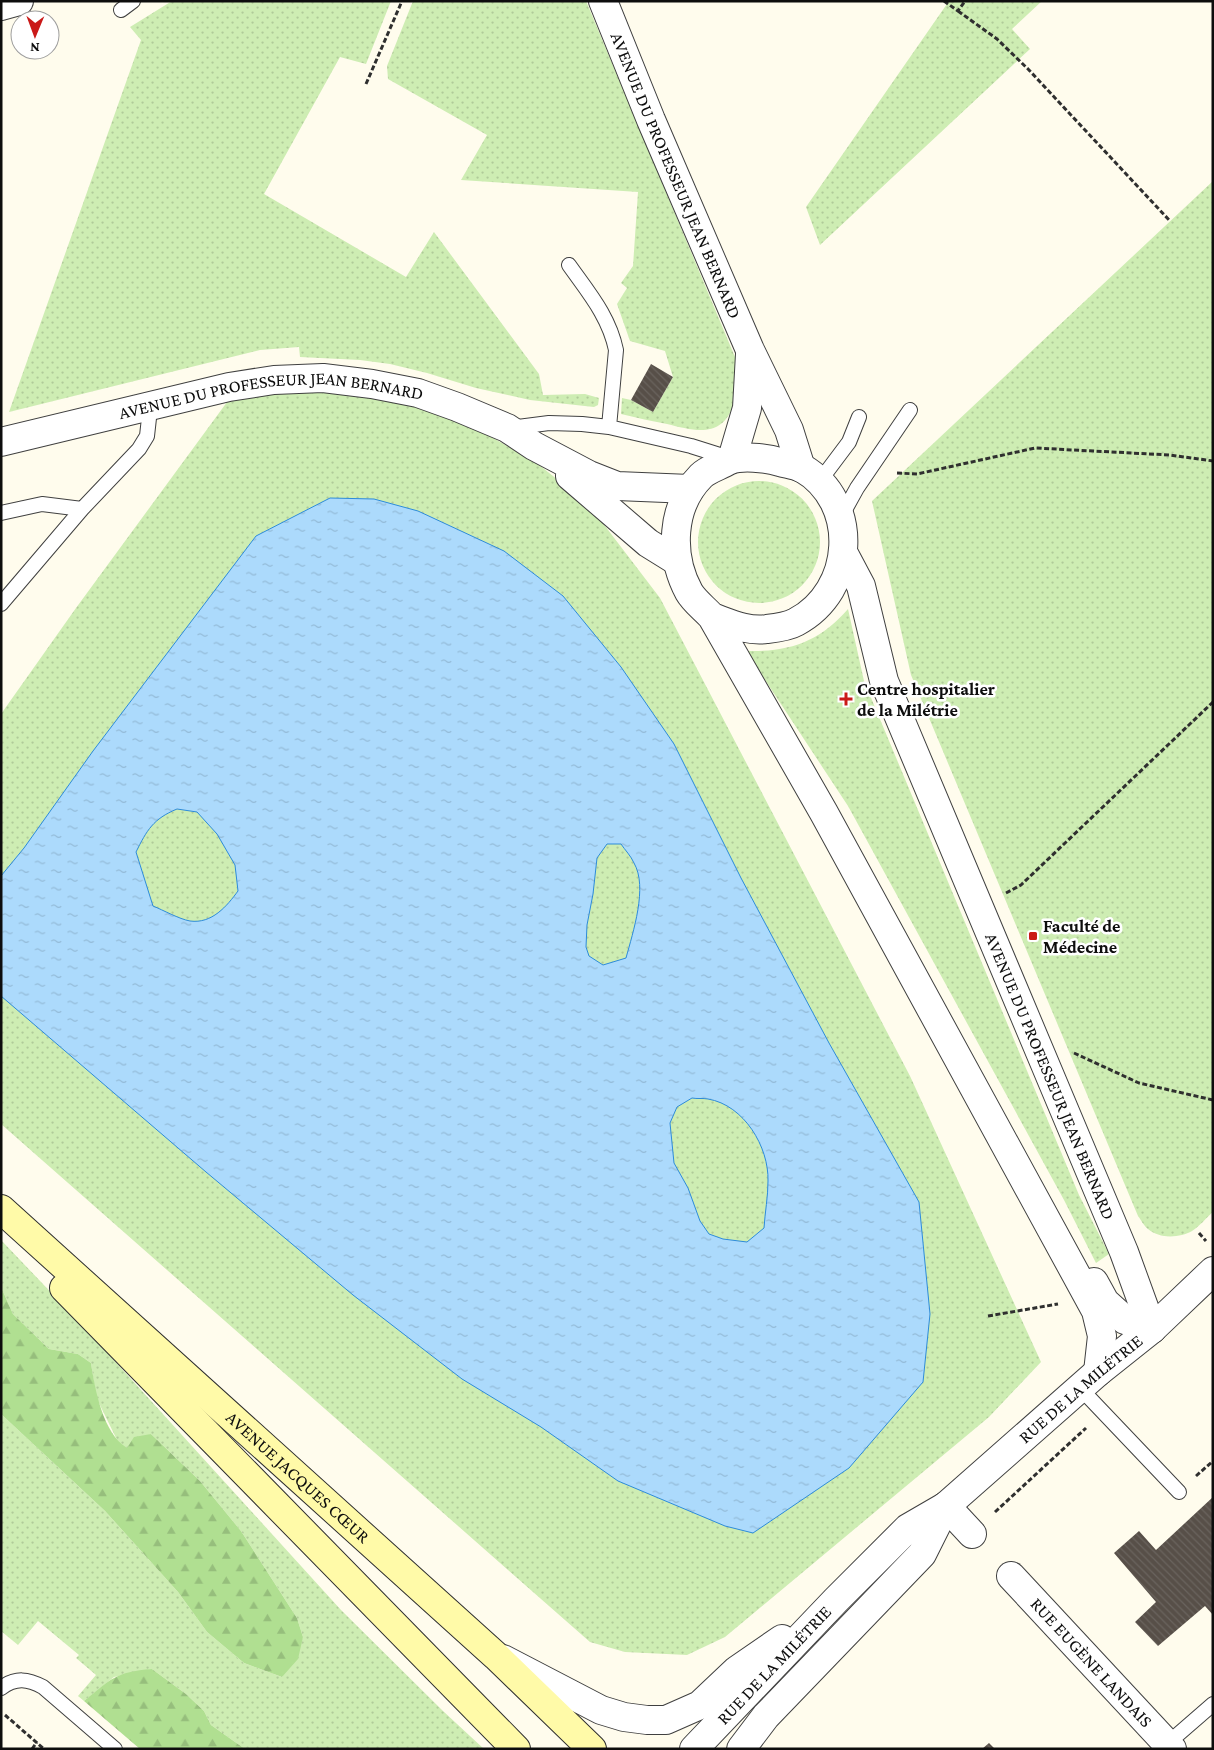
<svg xmlns="http://www.w3.org/2000/svg" width="1214" height="1750" viewBox="0 0 1214 1750" font-family="'Crimson Pro',serif">
<style>
.green{fill:url(#green-dots)}
.forest{fill:url(#forest-firs)}
.water{fill:url(#water-ripples);stroke:#2d8bda;fill-rule:evenodd}
.building{fill:url(#building-back-hatch)}
.lines{fill:none;stroke-linecap:round;stroke-linejoin:round}
.service-casing{stroke:#404040;stroke-width:16}
.minor-casing{stroke:#404040;stroke-width:30}
.tertiary-casing{stroke:#404040;stroke-width:30}
.secondary-casing{stroke:#2f2f2f;stroke-width:30}
.path{stroke:#2f2f2f;stroke-width:3;stroke-dasharray:5 2.5;stroke-linecap:butt}
.service{stroke:#fff;stroke-width:14}
.minor{stroke:#fff;stroke-width:28}
.tertiary{stroke:#fff;stroke-width:28}
.secondary{stroke:#fffaa8;stroke-width:28}
.poi-dot{fill:#ca1918;stroke:#fff;stroke-width:2}
.labels{text-anchor:middle;stroke-width:5;stroke-linejoin:round;paint-order:stroke}
.street-label{font-size:18px;fill:#0d0d0d;stroke:#fff}
.poi-label{font-size:18px;font-weight:bold;fill:#0d0d0d;stroke:#fff;text-anchor:start}
</style>
<defs>
<pattern id="green-dots" width="8" height="8" patternUnits="userSpaceOnUse" patternTransform="scale(1.25)"><rect width="8" height="8" fill="#ceedb3"/><path d="M2 2h.1M6 6h.1" fill="none" stroke="#b0ca99" stroke-width="1.8" stroke-linecap="round"/></pattern>
<pattern id="forest-firs" width="22" height="20" patternUnits="userSpaceOnUse" patternTransform="scale(1.25)"><rect width="22" height="20" fill="#b0df91"/><path d="M5 1l3.5 6h-7zM16 11l3.5 6h-7z" fill="#96be7c"/></pattern>
<pattern id="water-ripples" width="26" height="14" patternUnits="userSpaceOnUse" patternTransform="scale(1.25)"><rect width="26" height="14" fill="#acdafc"/><path d="M2 4q2-2 4 0t4 0M15 11q2-2 4 0t4 0" fill="none" stroke="#93bad7"/></pattern>
<pattern id="building-back-hatch" width="6" height="6" patternUnits="userSpaceOnUse" patternTransform="scale(1.25)"><rect width="6" height="6" fill="#574f48"/><path d="M-1 5l2 2M0 0l6 6M5-1l2 2" fill="none" stroke="#6a645e"/></pattern>
</defs>
<rect width="100%" height="100%" fill="#fffced"/>
<path class="green" d="M172,1H391L366,64L340,57L264,194L406,277L434,232L539,374L543,395L585,394L599,398L598,405L594,407L530,400L476,388L427,373L390,364L360,360L300,357L299,347L260,350L9,412L141,40L130,27Z
M413,1H586L735,357C739,372 739,388 734,403C723,439 695,431 667,424C652,421 637,418 621,414L622,398L631,400L653,412L673,377L665,351L630,341L617,304L627,288L621,283L633,266L638,192L461,180L487,135L388,79L387,66Z
M949,1H1042L1012,29L1030,49L820,245L806,207Z
M1213,181V1212C1206,1218 1200,1226 1192,1231C1180,1238 1159,1239 1148,1229C1144,1226 1141,1220 1138,1216L911,675L872,501Z
M303,387L417,404L464,421L538,464L589,505L660,598L910,1076L1041,1362L989,1417L725,1637L687,1655L625,1652L590,1642L1,1124V714L76,608L230,398Z
M698 542a61 61 0 1 1 122 0a61 61 0 1 1-122 0Z
M848,609L864,681L1079,1195L1109,1254L1096,1263L1064,1200L848,806L746,651C790,652 819,642 848,609Z
M1,1240L82,1325L341,1610L443,1711L484,1749H245L211,1725L204,1711L186,1694L152,1669L114,1677L84,1701L78,1696L96,1675L76,1658L79,1655L38,1621L18,1645L1,1631V1414L105,1511L178,1592L207,1632L244,1663L282,1677L303,1637L297,1618L241,1531L200,1481L151,1434L127,1449L118,1442L96,1397L91,1363L78,1354L49,1349L13,1314L1,1287Z"/>
<path class="forest" d="M1,1287L13,1314L49,1349L78,1354L91,1363C95,1390 103,1433 127,1448L134,1437L151,1434L200,1481L241,1531L297,1618L303,1637L298,1659L282,1677L244,1663L207,1632L178,1592L105,1511L1,1414Z
M152,1669L186,1694L204,1711L211,1725L245,1749H140L84,1701C111,1679 115,1672 152,1669Z"/>
<path class="water" d="M330,498L374,499L418,511L504,551L563,596L621,667L674,744L741,878L829,1043L919,1202L930,1314L923,1382L849,1468L753,1533L725,1526L618,1481L541,1427L462,1379L353,1295L206,1172L1,996V876L24,848L93,751L256,536ZM177,809L197,812L217,834L235,865L238,891C227,906 212,924 190,921C179,919 163,910 153,906L136,852C147,830 153,819 177,809ZM607,844H621C625,850 631,856 634,863C648,887 633,932 626,958L603,965L589,956L586,947L587,925L593,894L597,858ZM692,1098C697,1099 703,1098 708,1099C744,1105 769,1147 768,1181C768,1197 765,1212 764,1228L747,1242L723,1239L709,1234L700,1221L688,1188L674,1163L670,1123L677,1107Z"/>
<path class="building" d="M651,364L673,377L653,412L631,400Z
M1213,1497V1615L1205,1606L1158,1646L1135,1622L1156,1602L1114,1553L1139,1531L1156,1550Z
M989,1743L995,1749H982Z"/>
<g class="lines">
<g class="service-casing">
<path id="service" d="M121,10L133,1
M569,265C588,292 609,316 616,350L609,427
M510,428L549,423L582,424L609,427L691,446L729,458
M819,482L849,442L859,417
M1,513L42,504L82,509
M841,517L857,488L910,410
M1,604L82,509L139,449L147,436L149,418V406
M1080,1388L1179,1492
M1,1688C16,1677 28,1679 43,1687L115,1749
M1167,1744L1213,1704"/>
</g>
<g class="minor-casing">
<g id="minor">
<path id="s1" d="M603,1L651,120L750,350L789,430L801,468"/>
<path d="M1,6L19,1"/>
<path id="s2" d="M1,442L229,387L274,380L323,378L372,384L418,393L457,407L507,428L534,446L589,475L617,486L690,489"/>
<path d="M732,459L747,408L750,354"/>
<path d="M570,476L648,543L677,561"/>
<path d="M946,1506L972,1534"/>
<path id="s3" d="M1011,1576L1172,1749"/>
</g>
</g>
<g class="tertiary-casing">
<g id="tertiary">
<path id="s4" d="M843,552L861,586L884,681L1124,1252L1152,1329"/>
<path d="M712,617C729,623 748,632 767,629C776,628 789,626 796,622C855,591 861,502 802,468C795,465 787,464 780,462C767,458 740,455 728,461C720,466 708,469 701,476C671,506 669,555 689,592C694,601 705,609 712,617L824,813L1096,1311L1102,1336L1098,1372"/>
<path d="M1094,1282L1105,1302L1125,1320L1152,1329"/>
<path d="M503,1659L601,1710L624,1717L647,1720H666L700,1705L737,1670L782,1639"/>
<path id="s5" d="M694,1749L836,1600L908,1528L946,1506L1098,1372L1152,1329L1213,1271"/>
<path d="M741,1749L766,1716L922,1554L946,1506"/>
</g>
</g>
<g class="secondary-casing">
<g id="secondary">
<path id="s6" d="M1,1209L496,1656L592,1749"/>
<path d="M64,1288L516,1749"/>
</g>
</g>
<path class="path" d="M944,1L958,11L965,1
M958,11L997,39L1028,69L1170,221
M366,84L402,1
M897,473L917,474L1035,448L1170,455L1213,461
M1006,893L1021,885L1213,702
M1074,1053L1139,1083L1213,1100
M1199,1233L1206,1241
M988,1316L1058,1304
M1196,1476L1213,1461
M995,1512L1086,1428
M5,1715L44,1749
M32,1749L37,1742"/>
<use href="#service" class="service"/>
<use href="#minor" class="minor"/>
<use href="#tertiary" class="tertiary"/>
<use href="#secondary" class="secondary"/>
</g>
<g class="poi-dot">
<path d="M843.5 691.5h5v5h5v5h-5v5h-5v-5h-5v-5h5z"/>
<rect x="1028" y="931" width="10" height="10" rx="2.5"/>
</g>
<g class="labels">
<g class="street-label">
<text dy="6" stroke="none"><textPath href="#s1" startOffset="189">AVENUE DU PROFESSEUR JEAN BERNARD</textPath></text>
<text dy="6" stroke="none"><textPath href="#s2" startOffset="276">AVENUE DU PROFESSEUR JEAN BERNARD</textPath></text>
<text dy="6" stroke="none"><textPath href="#s4" startOffset="565">AVENUE DU PROFESSEUR JEAN BERNARD</textPath></text>
<text dy="6" stroke="none"><textPath href="#s5" startOffset="530">RUE DE LA MILÉTRIE</textPath></text>
<text dy="6" stroke="none"><textPath href="#s6" startOffset="400">AVENUE JACQUES CŒUR</textPath></text>
<text dy="6" stroke="none"><textPath href="#s3" startOffset="118">RUE EUGÈNE LANDAIS</textPath></text>
<text dy="6" stroke="none"><textPath href="#s5" startOffset="116">RUE DE LA MILÉTRIE</textPath></text>
</g>
<g class="poi-label">
<text x="857" y="695">Centre hospitalier<tspan x="857" dy="21">de la Milétrie</tspan></text>
<text x="1043" y="932">Faculté de<tspan x="1043" dy="21">Médecine</tspan></text>
</g>
</g>
<rect width="1214" height="1750" fill="none" stroke="#0d0d0d" stroke-width="5"/>
<g transform="translate(35 35) rotate(181)"><circle r="24" fill="#ffffff" stroke="#9e9e9e"/>
<path d="M0-4L9 19L0 12L-9 19Z" fill="#ca1918"/>
<text y="-8" font-size="14" font-weight="bold" text-anchor="middle" fill="#0d0d0d">N</text>
</g>
</svg>
